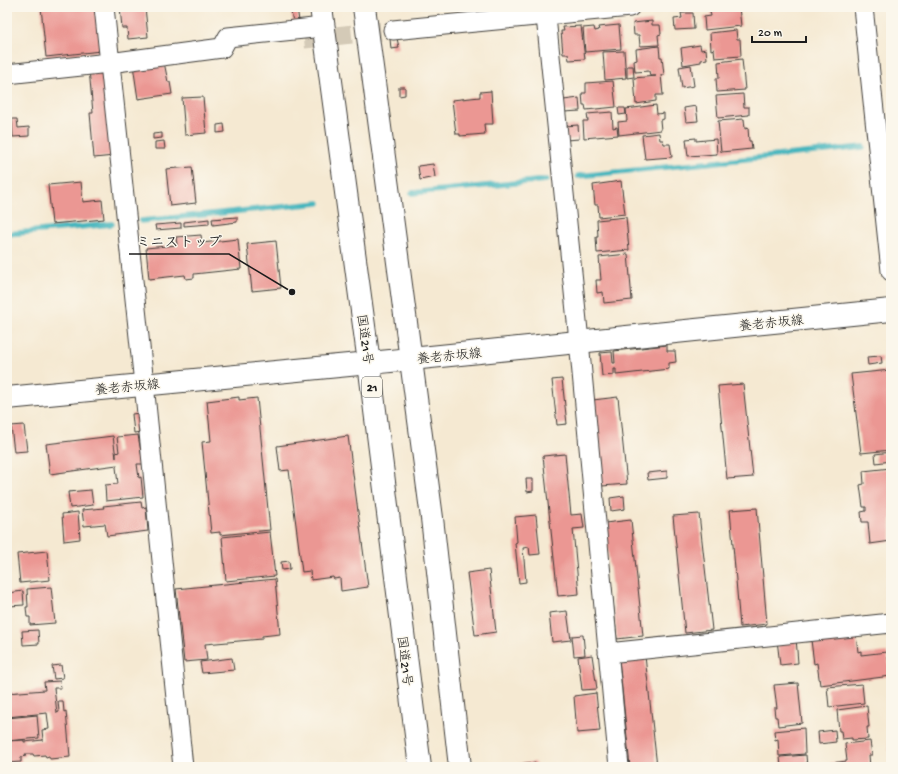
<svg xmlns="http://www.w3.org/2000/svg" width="898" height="774" viewBox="0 0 898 774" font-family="'Gochi Hand','Klee One',sans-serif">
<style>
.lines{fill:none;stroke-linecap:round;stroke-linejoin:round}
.stream{stroke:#47b6be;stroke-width:5.5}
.building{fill:#eb9793}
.street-tunnel{stroke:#d4cab7;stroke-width:19;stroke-dasharray:19 10;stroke-linecap:butt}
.street-casing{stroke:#3d3b37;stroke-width:21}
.secondary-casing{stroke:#3d3b37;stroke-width:24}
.highway-casing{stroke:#3d3b37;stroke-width:24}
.street{stroke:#fff;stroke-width:19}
.secondary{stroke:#fff;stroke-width:22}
.highway{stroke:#fff;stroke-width:22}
.labels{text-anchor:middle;stroke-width:3;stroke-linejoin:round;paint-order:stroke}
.shield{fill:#fbf7ec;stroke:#5f5e5a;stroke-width:1}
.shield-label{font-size:12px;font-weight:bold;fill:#1c1c1c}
.street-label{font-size:13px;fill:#1c1c1c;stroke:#fbf7ec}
.leader{fill:none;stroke:#1c1c1c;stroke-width:1.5}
.callout-dot{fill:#1c1c1c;stroke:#fbf7ec;stroke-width:1.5}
.callout-label{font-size:14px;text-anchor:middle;font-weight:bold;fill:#1c1c1c;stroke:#fbf7ec;stroke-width:3;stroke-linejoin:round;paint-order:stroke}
</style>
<rect width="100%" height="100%" fill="#fbf7ec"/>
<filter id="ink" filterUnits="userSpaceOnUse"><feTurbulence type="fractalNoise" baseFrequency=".025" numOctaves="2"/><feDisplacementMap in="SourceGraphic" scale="8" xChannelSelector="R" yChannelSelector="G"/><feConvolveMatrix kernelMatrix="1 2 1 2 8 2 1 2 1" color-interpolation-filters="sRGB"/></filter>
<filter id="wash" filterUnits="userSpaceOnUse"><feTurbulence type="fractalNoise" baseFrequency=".012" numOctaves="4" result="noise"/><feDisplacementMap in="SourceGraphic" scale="16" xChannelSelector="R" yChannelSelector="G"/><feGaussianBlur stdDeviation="0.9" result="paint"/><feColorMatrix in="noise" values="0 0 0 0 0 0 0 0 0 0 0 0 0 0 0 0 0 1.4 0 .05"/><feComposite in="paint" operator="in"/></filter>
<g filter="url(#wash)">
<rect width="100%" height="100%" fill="#f5e9d2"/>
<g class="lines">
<path class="stream" d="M578,176L863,147
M412,193L546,180
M141,221L319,203
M7,234L112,224"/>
</g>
<g id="blocks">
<path class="building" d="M41,7H97L101,51L46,57Z
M120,7H145L148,37L128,39L127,28H122Z
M290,7H297L299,21L293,22Z
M452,7H474V8L452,10Z
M709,7H739L741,26L705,30L704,17L711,16Z
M681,13H693L694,29L675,30L674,19L682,18Z
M652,21V25H660L661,34L658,35L659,45L640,46L639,35H634L633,23Z
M619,25L621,49L585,52L583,28L594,27L595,31L599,30L598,27Z
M581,26L585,59L569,60L568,54H563L561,31H564L563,27Z
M736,30L737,39H740L741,56L715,58L714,49L711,50L710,33Z
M397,38L399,48L391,49L390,39Z
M700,45L701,50L706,49L707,59L701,60V62L683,65L681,48Z
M659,46L660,57H662L664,75H661L663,95H656V101L636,104L634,78L656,76H650L649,71L635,72L634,61L637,60L636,49Z
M624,51L626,78L605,80L603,52Z
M742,59L745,90L717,92L716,78H719L718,62Z
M164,62L168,82H170L172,94L138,99L133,65Z
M691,65L694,86L682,88L679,67Z
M627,66H633L634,77L627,78Z
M105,67L114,156L94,158L90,113H93L89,69Z
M613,81L616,107L586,110L585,105H583L582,93H586V83Z
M399,87H405V95L399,96Z
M491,91L493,124H484L485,134L460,136V134H456L452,100L480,97V92Z
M743,94L744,107H749V115L718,118L716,96Z
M203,97L206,133L185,135L182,98Z
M579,98L580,111L564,112V100Z
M656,105L657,114L664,113V119L660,120L661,130L619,135L618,122L627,121L626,109Z
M696,106L698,121L686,122L684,108Z
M618,108H625L626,114L619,115Z
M612,112L613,128L617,127L618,135L584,138L583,121H588L587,114Z
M12,119H17L18,128L29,127V136L13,137Z
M744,119L745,129L748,128L749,141H751L752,149L721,152L718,121Z
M224,124L225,132L217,133V125Z
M578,125L579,139L566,140L565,126Z
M162,133V138L153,139V134Z
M659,133L660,140H663L664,144H670L672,157L645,159L642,135Z
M696,138V141L716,139L717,154L688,156L686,139Z
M164,141L165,149H155V142Z
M433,164L435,177L420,180L418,166Z
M192,167L196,203L170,206L166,169Z
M621,181L625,214L599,217L598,205H595L593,185Z
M81,182L83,202L102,200L104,219L52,224L48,185Z
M237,217V222L213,225L212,219Z
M626,217L629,250L597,253L596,237H598L597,220Z
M209,219V224L184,226V222Z
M181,223V228L156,230L155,225Z
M201,235L202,243L238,239L241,269L194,274V278L186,279L185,275L149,279L146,248L177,245L176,237Z
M276,241L281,288L252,291L247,244Z
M628,254L632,300L604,303L603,292L597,293L596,280H601L599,257Z
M667,345V351H675L676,362L669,363V369L616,375V369H614V375L602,376L600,353L612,352L613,363H615L614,351Z
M881,356L882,363L868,365L867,357Z
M891,370V450L861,453L851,374Z
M562,379L567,424L557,425L552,380Z
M743,384L753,477L727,479L718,386Z
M239,397V400L257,398L270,530L220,535V532L211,533L202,442L211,441L207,401Z
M618,397L627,484L602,486L593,400Z
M139,413L141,432L134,433L132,414Z
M24,425L27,451L14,452L11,426Z
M138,435L143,464H137L139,478L141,477L143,497L106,501L105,485L118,484L116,467L117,465L50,474L46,444L113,436L116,458V453L119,452L117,437Z
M348,436L368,587L341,591L340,578L334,579L333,577L311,580L310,571L302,572L289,470L280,471L277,446Z
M891,452V461L876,463L875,454Z
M565,454L571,515L582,514L584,528L573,529L579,594L558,596L543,456Z
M891,468V541L870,544L868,522H862L861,512L866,511V507H863L860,485L864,484L863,471Z
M667,471V478L648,480L647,473Z
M526,479H533V491L527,492Z
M91,490L93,505L70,508L68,492Z
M624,496L625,509L611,511L610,498Z
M141,502L142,508L146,507L148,531L107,536L105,524L84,526L82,510L104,508L103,506Z
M757,508L767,624L740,627L730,510Z
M78,512L80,539L64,541L62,514Z
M699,514L712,630L685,633L673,516Z
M536,515L540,554L530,555L529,547L523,548L526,582L519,583L515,543L517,542L515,517Z
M631,520L643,636L617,639L605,523Z
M270,532L275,576L226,581L222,537Z
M47,551L50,580L20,583L17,554Z
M289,561L290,569L282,570L281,562Z
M489,570L496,632L475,635L467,573Z
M275,579L280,634L262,636V639L205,644L207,660L184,662L176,589Z
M51,587L55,623L30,625V617H27L26,607H28L27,589Z
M23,591L24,605L9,606L8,593Z
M567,611L571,640L552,642L549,613Z
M38,630L39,644L23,645L22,631Z
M583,635L585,655L574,656L572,636Z
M856,635L858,652L861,651V655L887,652L891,676L820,685L817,663L814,664L811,640Z
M796,638L798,663L780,665L777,640Z
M592,655L597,689L582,690L578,657Z
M645,656L657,767H630L619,659Z
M232,658L234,670L202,673L200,662Z
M61,665L63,678L54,679L52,666Z
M60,681L61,688H54L57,713L59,712L58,701H63L64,712L66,711L70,757L50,759L49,756L46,757L45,755L34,756L33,754H25L26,756L21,757V762L7,763V741L24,740V742L43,740L42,730L49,729L47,713L7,717V693L45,690L44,682Z
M798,683L802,723L778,726L777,717H775L774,708H777L774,685Z
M862,684L864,703L829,707L827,687Z
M596,693L600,731L577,733L574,696Z
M867,706L869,727H867L868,739L852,740V738L842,739L841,731H839L837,710Z
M37,715L39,738L7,741V718Z
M804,728L805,754L779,756L778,739L775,740L774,731Z
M835,730L836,742L819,744L818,732Z
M891,739V765H890L888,740Z
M870,741L872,755H869L870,767H830V763L847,761L845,744Z
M806,755L807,767H781L780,757Z
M535,762L536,767H517V764Z"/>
</g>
</g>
<g filter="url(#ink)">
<use href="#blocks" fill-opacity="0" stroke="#3d3b37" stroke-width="1"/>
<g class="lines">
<path class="street-tunnel" d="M304,39L393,30"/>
<g class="street-casing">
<path id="street" d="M104,7L144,384L183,767
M545,7L579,341L619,767
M863,7L891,271
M393,30L630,7
M7,74L109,63L222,48L228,37L323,27
M608,653L891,623"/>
</g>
<g class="secondary-casing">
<path id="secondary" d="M7,398C142,384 277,373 411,359C571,343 731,326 891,310"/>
</g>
<g class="highway-casing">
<path id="highway" d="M321,7L369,363L420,767
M364,7L432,518L460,767"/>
</g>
<use href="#street" class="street"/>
<use href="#secondary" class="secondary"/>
<use href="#highway" class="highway"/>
</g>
</g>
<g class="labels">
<rect class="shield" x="362" y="377" width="20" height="20" rx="3"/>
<g class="shield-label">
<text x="372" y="391">21</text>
</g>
<g class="street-label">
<text transform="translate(771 322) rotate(-6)" y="5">養老赤坂線</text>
<text transform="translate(366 339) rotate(82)" y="5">国道21号</text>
<text transform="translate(449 355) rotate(-6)" y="5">養老赤坂線</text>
<text transform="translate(127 386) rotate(-6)" y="5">養老赤坂線</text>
<text transform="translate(406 661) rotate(83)" y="5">国道21号</text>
</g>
</g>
<path class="leader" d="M292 292L229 254H129"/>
<circle class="callout-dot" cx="292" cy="292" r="4"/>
<g class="callout-label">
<text x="179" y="246">ミニストップ</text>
</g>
<rect width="898" height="774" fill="none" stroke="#fbf7ec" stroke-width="24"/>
<path d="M752 36v6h54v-6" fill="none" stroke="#1c1c1c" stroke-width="2"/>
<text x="758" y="36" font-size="12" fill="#1c1c1c" stroke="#fbf7ec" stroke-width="3" paint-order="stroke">20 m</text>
</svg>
